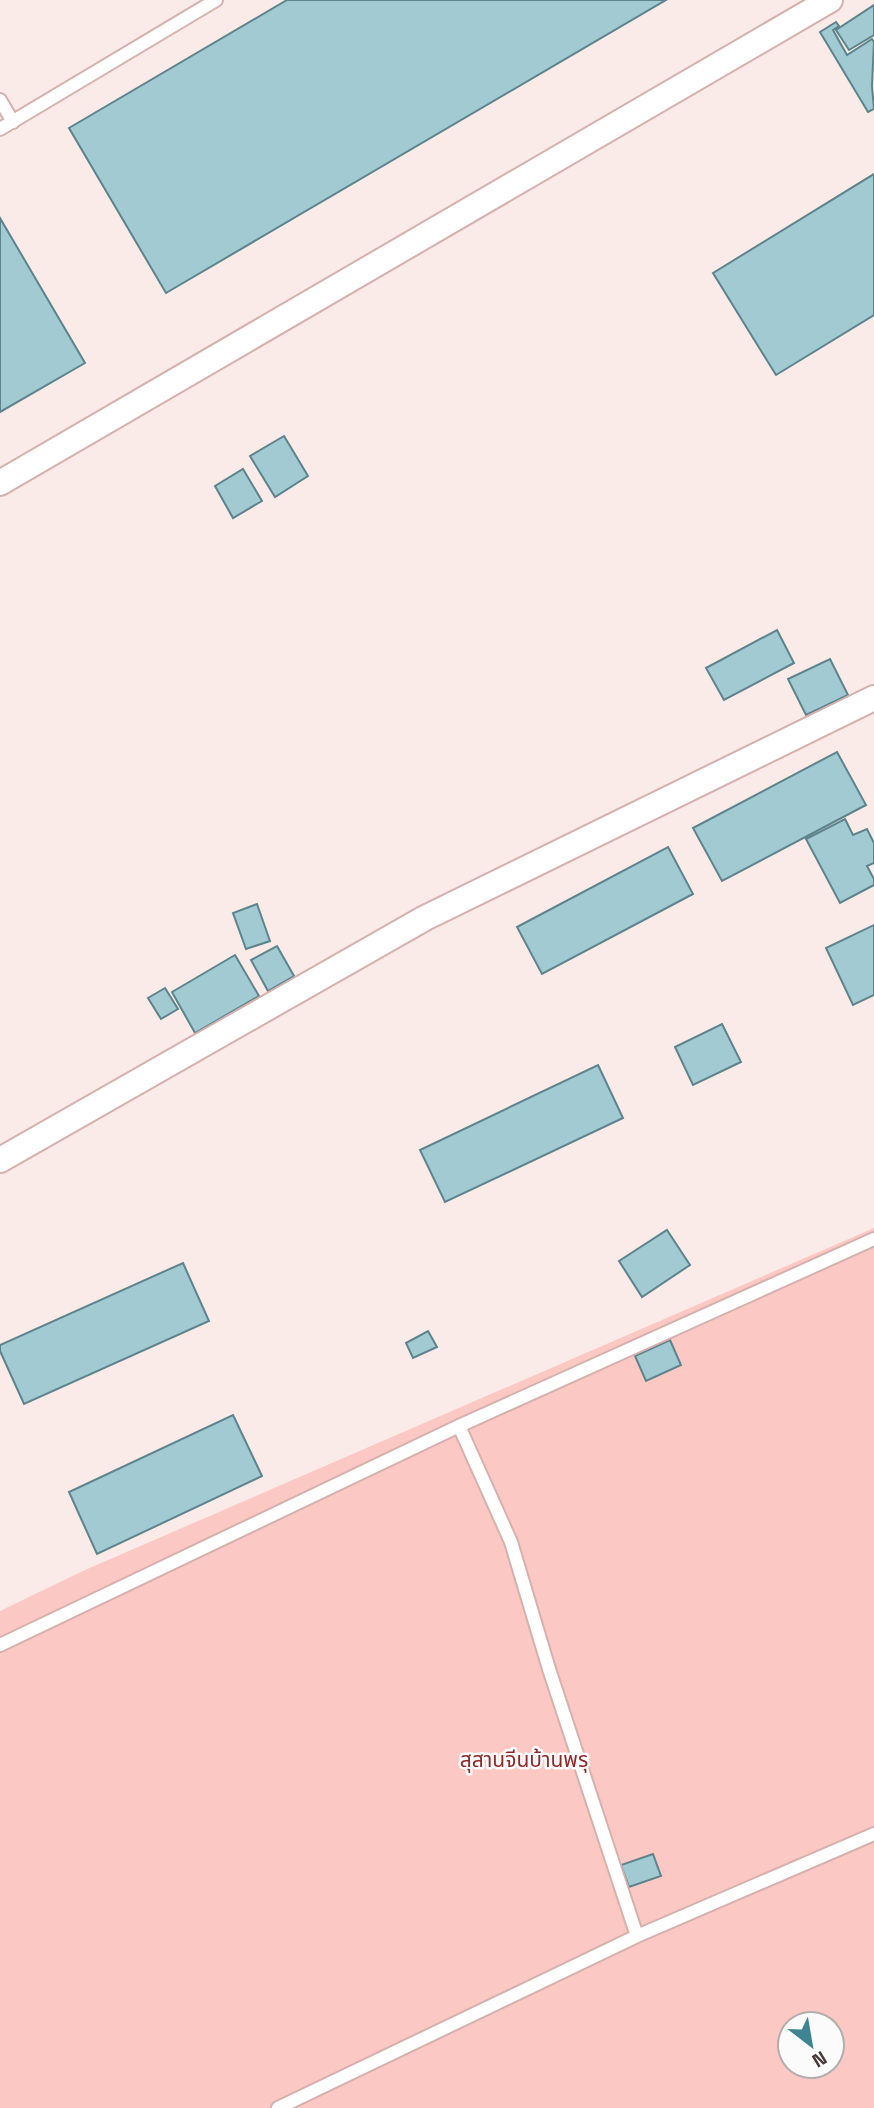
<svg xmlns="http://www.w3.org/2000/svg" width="874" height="2108" viewBox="0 0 874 2108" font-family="'Space Grotesk','Noto Sans Thai',sans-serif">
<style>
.green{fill:#fcc8c4;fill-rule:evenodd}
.building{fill:#a1cad3;stroke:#5d848c;stroke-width:2}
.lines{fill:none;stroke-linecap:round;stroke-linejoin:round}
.lane-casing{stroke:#d6b0ac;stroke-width:16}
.street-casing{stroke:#d6b0ac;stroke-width:28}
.lane{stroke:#fff;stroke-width:12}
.street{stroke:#fff;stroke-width:24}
.labels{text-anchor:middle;stroke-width:5;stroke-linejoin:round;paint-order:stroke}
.park-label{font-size:21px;fill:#90292a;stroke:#fbfbfb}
</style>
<rect width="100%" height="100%" fill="#faeae8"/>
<path class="green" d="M874,1228V2108H0V1611L85,1570ZM790,2024H832V2066H790Z"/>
<path class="building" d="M287,0H666L166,293L69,128Z
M874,5V35L849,50L836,30Z
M836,22L839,26L833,30L847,55L872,39L874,42L872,86L874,109L868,112L820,32Z
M874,174V315L776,375L713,273Z
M0,218L85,363L0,412Z
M284,436L308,476L275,497L250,456Z
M243,469L262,501L233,518L215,486Z
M777,630L794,663L724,700L706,668Z
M830,659L848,695L806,715L788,679Z
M837,752L866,805L722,881L693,828Z
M845,819L853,835L867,829L874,843V863L867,866L874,879V885L840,903L806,839Z
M668,847L693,894L542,974L517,927Z
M257,904L270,941L246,949L233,913Z
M874,925V995L853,1005L826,948Z
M277,946L294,976L268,991L251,960Z
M235,955L259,996L195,1033L172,992Z
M165,988L178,1009L161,1019L148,998Z
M722,1024L741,1062L693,1085L675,1047Z
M598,1065L623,1118L445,1202L420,1150Z
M667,1230L690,1265L642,1297L619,1261Z
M183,1263L209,1321L24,1404L0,1351V1345Z
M428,1331L437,1347L413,1358L406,1343Z
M670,1340L681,1365L646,1381L635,1356Z
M233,1415L262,1476L97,1554L69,1492Z
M653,1854L661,1876L629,1887L621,1865Z"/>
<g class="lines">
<g class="lane-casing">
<path id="lane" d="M0,100L13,122
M0,129L216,0
M459,1426L511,1542L549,1669L637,1936
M0,1645L459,1426L874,1239
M278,2108L637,1936L874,1834"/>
</g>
<g class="street-casing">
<path id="street" d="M0,483L830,0
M0,1160L425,918L874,698"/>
</g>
<use href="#lane" class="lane"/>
<use href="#street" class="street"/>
</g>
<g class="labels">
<g class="park-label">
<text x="524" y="1767">สุสานจีนบ้านพรุ</text>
</g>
</g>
<g transform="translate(811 2045) rotate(149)"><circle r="33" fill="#fbfbfb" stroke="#b3adac" stroke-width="2"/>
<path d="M0-5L12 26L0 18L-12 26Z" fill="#3f8492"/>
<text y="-10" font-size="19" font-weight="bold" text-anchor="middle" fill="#483836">N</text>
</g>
</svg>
